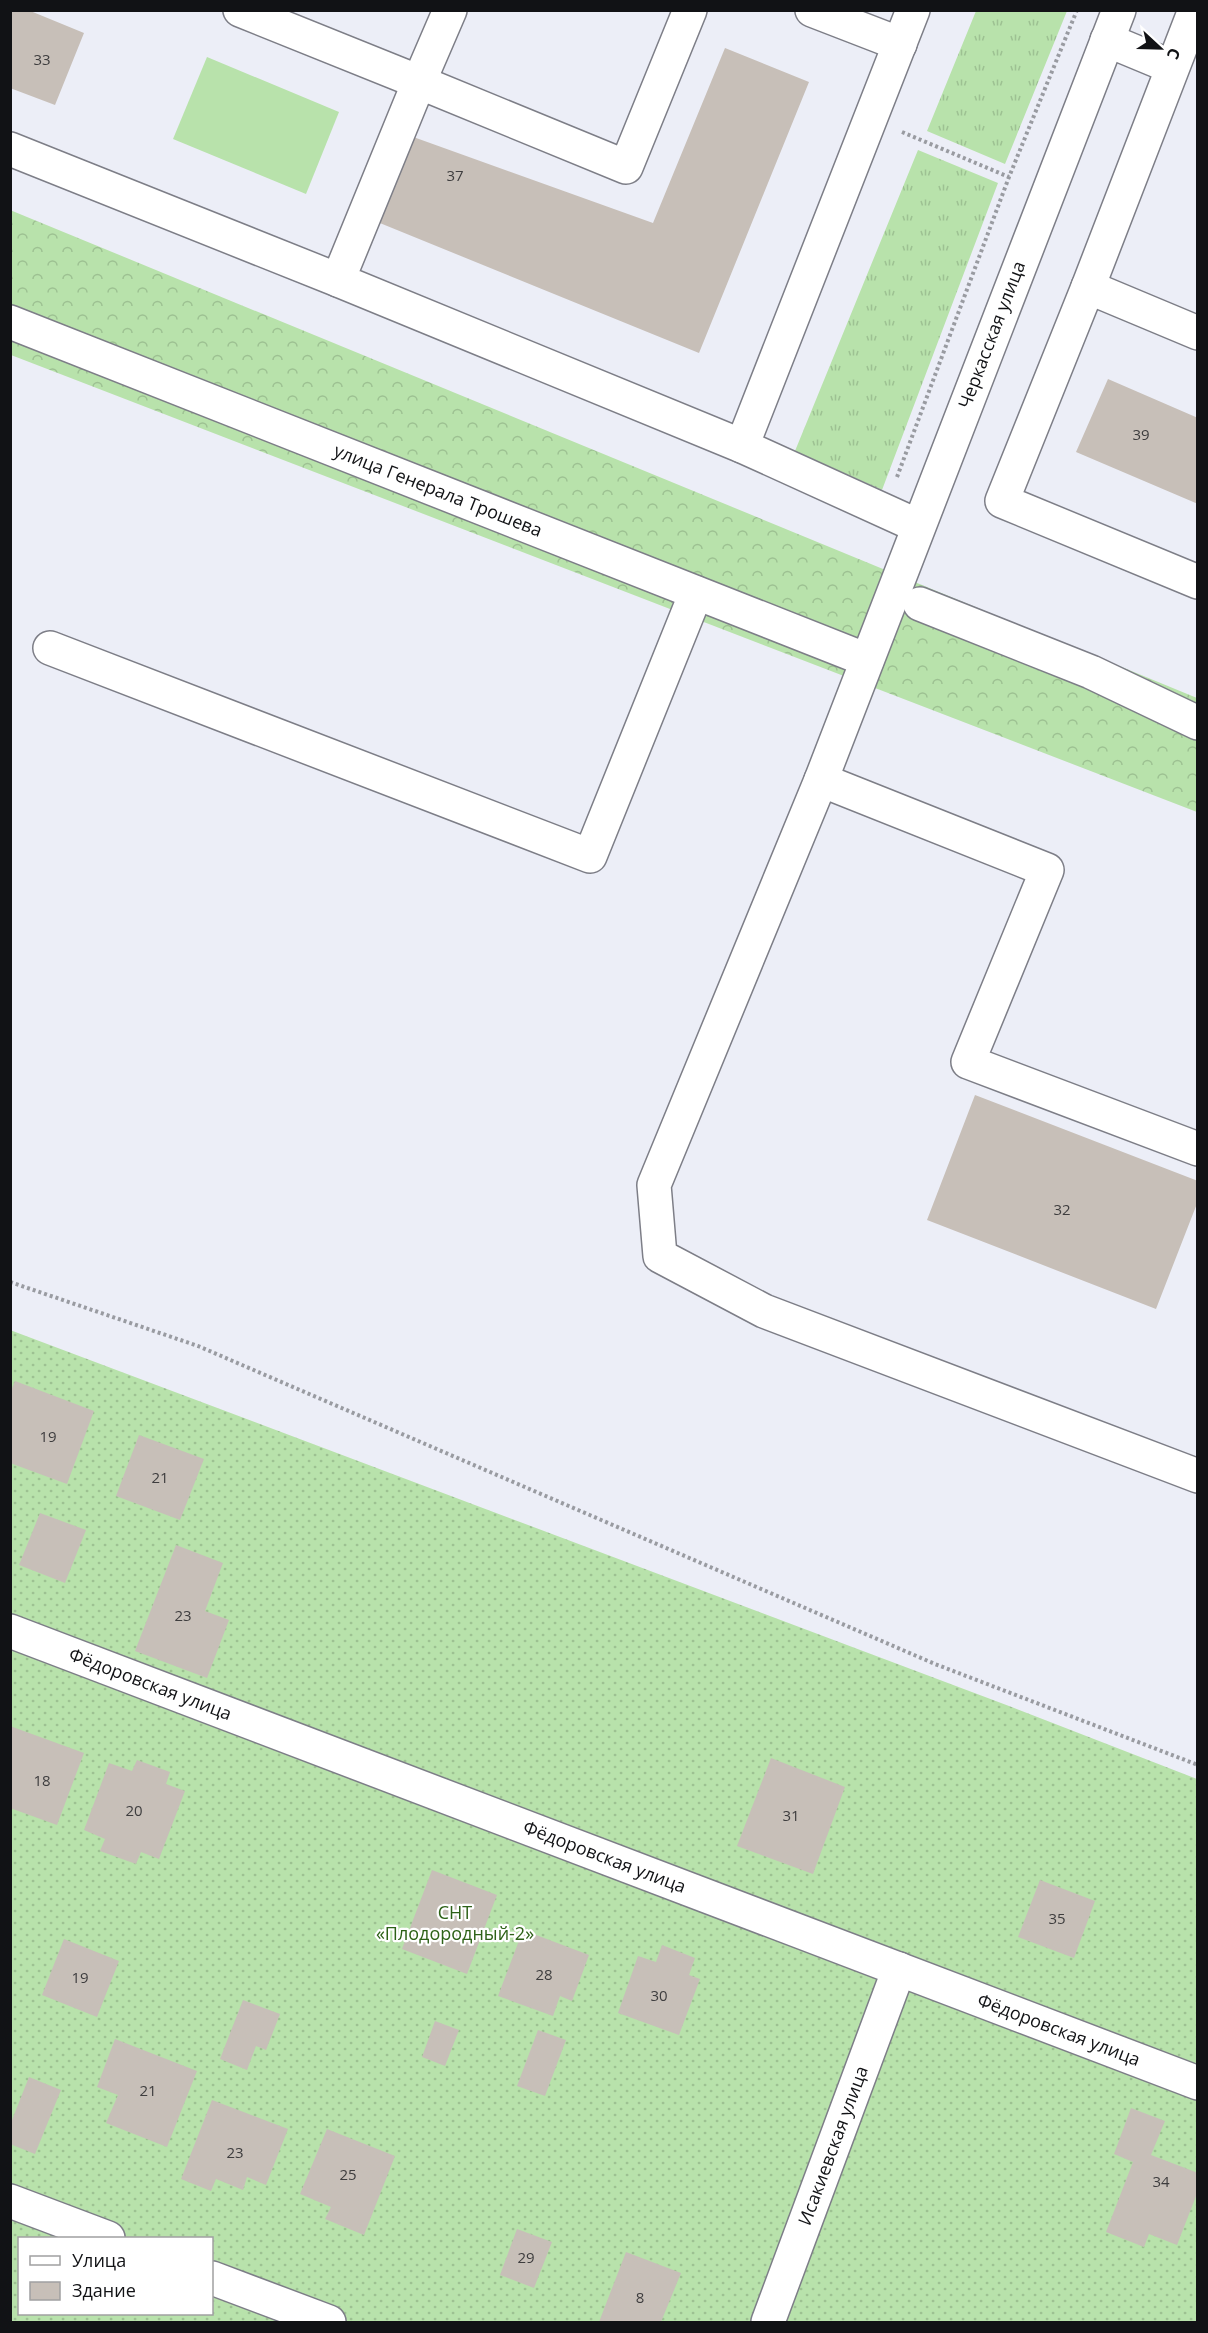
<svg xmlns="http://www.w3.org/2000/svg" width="1208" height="2333" viewBox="0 0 1208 2333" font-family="'Open Sans',sans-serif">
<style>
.grass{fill:url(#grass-tufts)}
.forest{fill:url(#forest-crowns)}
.garden{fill:url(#garden-dots);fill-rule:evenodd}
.pitch{fill:#b8e2ab}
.building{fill:#c7bfb8}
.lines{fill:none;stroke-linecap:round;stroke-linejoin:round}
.minor-casing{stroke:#7d7e87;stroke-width:36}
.path{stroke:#999ba1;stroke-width:4;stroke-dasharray:3 3;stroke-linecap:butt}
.minor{stroke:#fff;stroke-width:33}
.labels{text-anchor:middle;stroke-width:4.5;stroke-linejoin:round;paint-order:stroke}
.number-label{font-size:15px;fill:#3e3d3e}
.street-label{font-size:18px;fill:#111215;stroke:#fff}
.park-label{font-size:18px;fill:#2d6117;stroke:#fff}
</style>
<defs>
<pattern id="grass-tufts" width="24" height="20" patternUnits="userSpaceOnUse" patternTransform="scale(1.5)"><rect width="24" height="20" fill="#b8e2ab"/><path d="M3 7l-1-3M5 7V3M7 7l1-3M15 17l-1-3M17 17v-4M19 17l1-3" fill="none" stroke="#9dc192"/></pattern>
<pattern id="forest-crowns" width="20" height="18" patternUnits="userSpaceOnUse" patternTransform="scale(1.5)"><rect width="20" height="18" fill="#b8e2ab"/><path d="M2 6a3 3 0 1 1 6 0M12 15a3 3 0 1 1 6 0" fill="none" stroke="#9dc192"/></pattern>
<pattern id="garden-dots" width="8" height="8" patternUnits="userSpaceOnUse" patternTransform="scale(1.5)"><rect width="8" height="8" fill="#b8e2ab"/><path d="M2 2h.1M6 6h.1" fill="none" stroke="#9dc192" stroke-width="1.8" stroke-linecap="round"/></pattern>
</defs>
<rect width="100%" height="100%" fill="#eceef7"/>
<path class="grass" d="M976,11H1067L1005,164L927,131Z
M918,150L998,183L882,490L795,451Z"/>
<path class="forest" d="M10,210L1197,698V812L11,355Z"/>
<path class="garden" d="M10,1330L1009,1706L1197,1779V2322H11ZM20,2238H212V2314H20Z"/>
<path class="pitch" d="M207,57L339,112L306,194L173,139Z"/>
<path class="building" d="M10,10H28L84,33L55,105L10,88Z
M725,48L809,82L699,353L370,219L405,134L653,223Z
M1108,379L1198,418V504L1076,452Z
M975,1095L1198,1181V1201L1156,1309L927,1220Z
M15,1381L94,1411L67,1484L10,1463V1393Z
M139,1435L204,1459L180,1520L116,1496Z
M40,1513L86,1530L65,1583L19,1565Z
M176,1545L223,1563L205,1611L229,1620L207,1678L135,1651Z
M10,1726L84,1753L57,1825L10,1808Z
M771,1758L845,1787L813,1874L737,1846Z
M137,1760L170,1772L166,1784L185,1791L159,1859L141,1852L136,1864L100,1851L105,1839L84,1830L109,1763L132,1771Z
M432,1870L497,1895L467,1974L402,1949Z
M1040,1880L1095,1901L1074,1958L1018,1937Z
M523,1930L589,1955L572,2001L560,1996L553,2016L498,1996Z
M64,1939L119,1961L97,2017L42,1995Z
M662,1945L695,1958L689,1975L700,1979L679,2035L618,2013L638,1956L656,1962Z
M243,2000L280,2014L266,2050L256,2046L247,2070L220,2059Z
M435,2021L459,2030L445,2066L422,2057Z
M538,2030L566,2040L545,2096L517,2086Z
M115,2039L197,2071L167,2147L106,2123L118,2095L97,2087Z
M29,2077L61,2090L35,2154L10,2144V2125Z
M212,2100L288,2129L266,2185L247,2177L243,2190L216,2179L211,2191L181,2179Z
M1131,2108L1165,2121L1151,2155L1198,2173V2191L1177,2245L1149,2234L1144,2247L1106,2232L1133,2162L1114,2154Z
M327,2129L395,2156L364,2235L325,2219L331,2207L300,2194Z
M517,2229L552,2242L534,2288L500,2275Z
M626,2252L681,2273L661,2322H599Z"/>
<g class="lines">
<g class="minor-casing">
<g id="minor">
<path d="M240,10L419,82L450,10"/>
<path d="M690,10L626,167L419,82L338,280L742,446L918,526"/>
<path d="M812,10L900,44"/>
<path d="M1119,10L821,780L654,1185L660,1256L764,1311L1198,1476"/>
<path d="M1195,10L1088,287L1002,501L1198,582"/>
<path d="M1107,40L1172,67"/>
<path d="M10,149L338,280"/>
<path d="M1088,287L1198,333"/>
<path id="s1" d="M10,322L867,660"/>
<path d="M742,446L913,10"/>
<path d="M920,604L1091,672L1198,723"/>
<path d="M50,648L590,856L696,593"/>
<path d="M821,780L1047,870L968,1062L1198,1149"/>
<path id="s2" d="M10,1631L1198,2083"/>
<path d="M10,2201L108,2238"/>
<path d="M212,2278L329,2322"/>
<path id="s3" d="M768,2322L899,1969"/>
</g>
</g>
<path class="path" d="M902,132L1009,177
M897,477L1009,177L1077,10
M10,1282L198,1346L935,1664L1198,1765"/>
<use href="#minor" class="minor"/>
</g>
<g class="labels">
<g class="number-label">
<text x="42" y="65">33</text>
<text x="455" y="181">37</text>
<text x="1141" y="440">39</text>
<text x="1062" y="1215">32</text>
<text x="48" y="1442">19</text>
<text x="160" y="1483">21</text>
<text x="183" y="1621">23</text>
<text x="42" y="1786">18</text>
<text x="134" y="1816">20</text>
<text x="791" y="1821">31</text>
<text x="1057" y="1924">35</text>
<text x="544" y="1980">28</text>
<text x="80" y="1983">19</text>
<text x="659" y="2001">30</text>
<text x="148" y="2096">21</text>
<text x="235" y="2158">23</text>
<text x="348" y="2180">25</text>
<text x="1161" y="2187">34</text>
<text x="526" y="2263">29</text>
<text x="640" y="2303">8</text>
</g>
<g class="street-label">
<text transform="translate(992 335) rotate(-69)" y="6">Черкасская улица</text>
<text dy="6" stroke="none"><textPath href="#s1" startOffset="460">улица Генерала Трошева</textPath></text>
<text dy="6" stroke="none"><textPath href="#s2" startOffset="150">Фёдоровская улица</textPath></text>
<text dy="6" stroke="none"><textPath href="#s2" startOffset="636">Фёдоровская улица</textPath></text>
<text dy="6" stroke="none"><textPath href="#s2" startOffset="1122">Фёдоровская улица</textPath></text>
<text dy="6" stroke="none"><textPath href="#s3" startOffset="188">Исакиевская улица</textPath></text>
</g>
<g class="park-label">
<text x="455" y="1919">СНТ<tspan x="455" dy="21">«Плодородный-2»</tspan></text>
</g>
</g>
<rect width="1208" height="2333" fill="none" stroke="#111215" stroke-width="24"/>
<rect x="18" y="2237" width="195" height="78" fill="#ffffff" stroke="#a0a0a1" stroke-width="1.5"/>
<rect x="30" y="2256" width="30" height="9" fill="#ffffff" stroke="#a0a0a1" stroke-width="1.5"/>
<text x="72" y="2267" font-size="18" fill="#111215">Улица</text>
<rect x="30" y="2282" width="30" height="18" fill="#c7bfb8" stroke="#a0a0a1" stroke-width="1.5"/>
<text x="72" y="2297" font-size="18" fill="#111215">Здание</text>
<g transform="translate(1160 48) rotate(112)" stroke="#ffffff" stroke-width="4.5" paint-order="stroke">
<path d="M0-4.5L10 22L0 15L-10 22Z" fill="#111215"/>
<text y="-9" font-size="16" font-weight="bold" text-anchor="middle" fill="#111215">С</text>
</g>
</svg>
